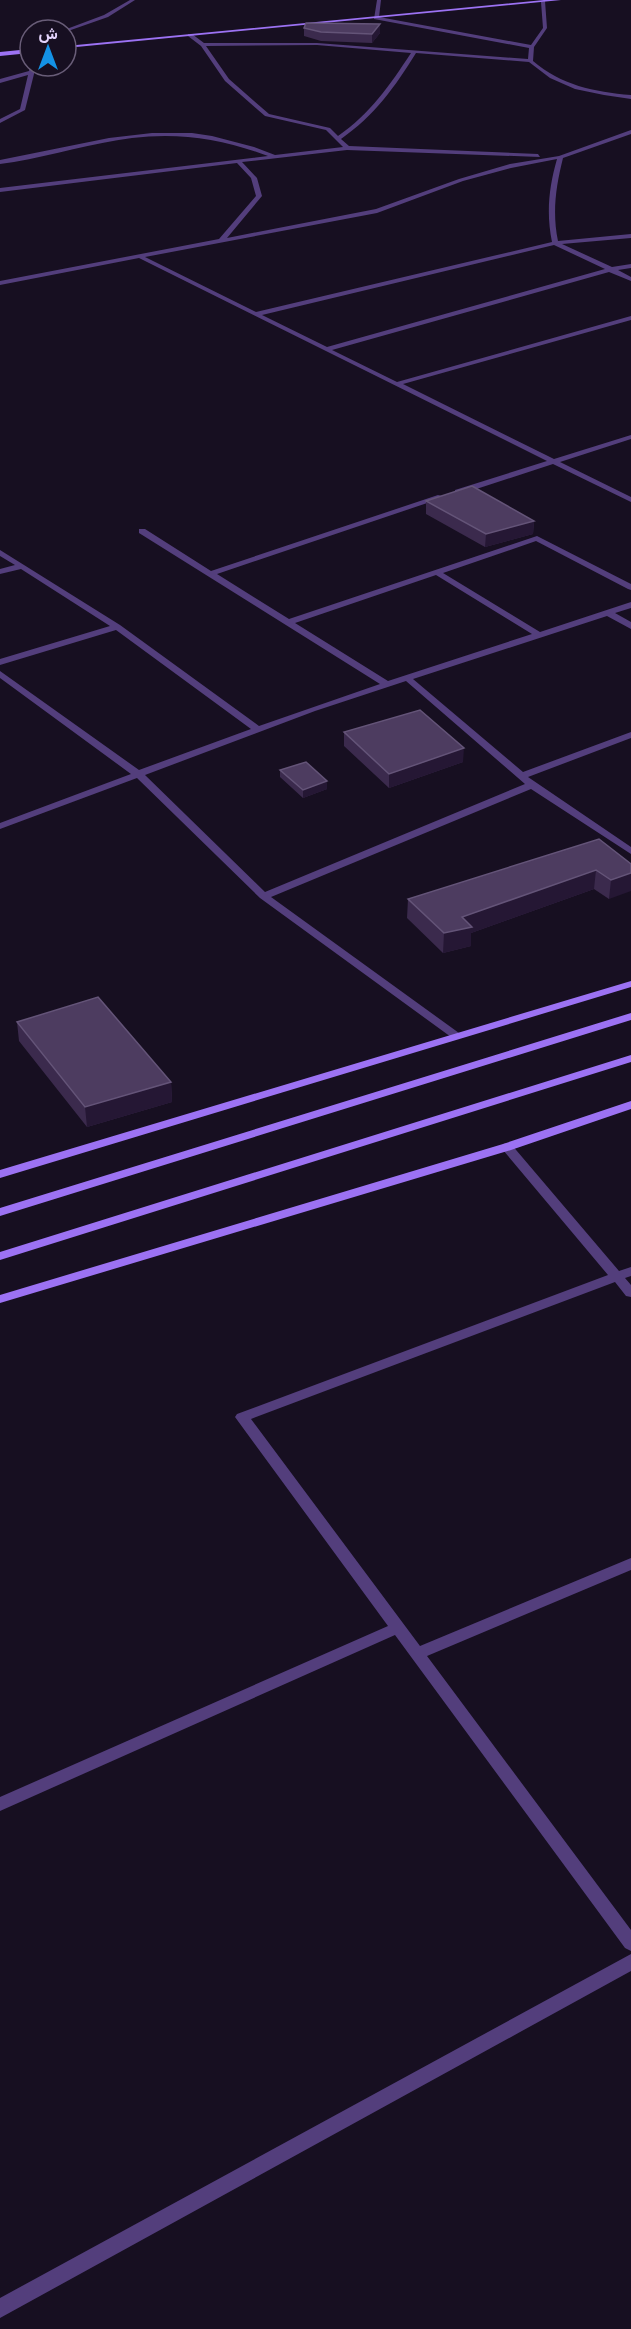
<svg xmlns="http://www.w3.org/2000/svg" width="631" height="2329" viewBox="0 0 631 2329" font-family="Raleway,Vazirmatn,sans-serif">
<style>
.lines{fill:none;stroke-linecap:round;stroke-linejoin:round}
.street{fill:#533e7c;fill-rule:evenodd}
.secondary{fill:#9c72f3;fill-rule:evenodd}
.wall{fill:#3b2a4d}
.shaded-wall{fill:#251734}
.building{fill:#4d3c60;stroke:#645478;stroke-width:1.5}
</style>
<rect width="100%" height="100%" fill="#170f21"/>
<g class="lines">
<path class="street" d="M130,0H135L108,17L68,31L64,30L104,15Z
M377,0H381L379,17L531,45L543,28L541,2L545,1L547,28L534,47L533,61C561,85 594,92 631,95V99L604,95L575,89L550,78L529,62L416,53C395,87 374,116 341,139L349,146L538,154L540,157L347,150L242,162L257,178L262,196L227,238L376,209L459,179L510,164L559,156L631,130V134L563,158C556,186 552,212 558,241L631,234V238L562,244L612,267L631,264V268L618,270L631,277V281L609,272L332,350L397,382L631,316V320L403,384L554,459L631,435V439L560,462L631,497V502L553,464L461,494H455V490L547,461L139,258L0,285V281L219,239L256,196L251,178L237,163L0,192V188L268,156C223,139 179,132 132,138C92,143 54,155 14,162L0,164V160L109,138L152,133H192L212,136L254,147L275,155L343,147L326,130L265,116L225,81L201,46L188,36V34H192L204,43H317L528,59L529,48L374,19ZM317,45L411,53C390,85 370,114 338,136L330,128L269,114L229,79L206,46ZM557,159C549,187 546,213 552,242L256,312L145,257L377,213L463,181L511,168ZM554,245L605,269L327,347L262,315Z
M30,66H36L25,110L0,123V119L20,109L28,75L0,83V79L29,71Z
M438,495L445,497L217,574L289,619L537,536L631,584V590L628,589L536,541L443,573L540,632L631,602V608L615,613L631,622V629L607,616L413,679L523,772L631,732V738L528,777L631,847V854L531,789L271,897L459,1033L461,1035L459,1037H451L260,898L137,778L0,829V823L131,774L0,678V671L139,770L251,729L116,630L0,665V659L110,626L21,569L0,574V569L15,565L0,556V550L120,625L259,726L380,684L139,533V529H145L211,571ZM436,575L532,634L388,681L295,623ZM406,681L525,784L265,892L145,775L315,711Z
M507,1143L511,1144L619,1271L631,1267V1276L625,1278L631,1285V1297L626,1296L615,1282L251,1419L420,1646L631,1558V1570L427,1656L631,1930V1951L625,1948L395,1635L0,1811V1797L388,1626L235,1417L237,1414L608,1275L503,1150L501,1147L503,1144Z
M631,1954V1971L0,2318V2298Z"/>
<path class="secondary" d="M544,0H561L66,48V46Z
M30,49V53L0,56V52Z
M631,981V987L0,1178V1170Z
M631,1013V1020L0,1216V1208Z
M631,1055V1062L0,1260V1252Z
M631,1101V1109L511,1150L0,1303V1295L503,1144Z"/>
</g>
<path class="wall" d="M380,24V33L372,43L321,41L304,36V28Z
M426,501L534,521L533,534L485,547L426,514Z
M344,732L463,762L389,788L344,746Z
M280,770L327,789L303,798L280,777Z
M631,864L609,899L594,889L471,933V946L443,953L407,918L408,899Z
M17,1022L171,1082L172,1102L87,1127L19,1041Z"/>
<path class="shaded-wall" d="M380,24V33L372,43V34Z
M534,521L533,534L485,547L486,534Z
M464,748L463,762L389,788V774Z
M327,781V789L303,798V790Z
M596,870L594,889L471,933V946L443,953L444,933L462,917Z
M631,873V891L609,899L611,880Z
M171,1082L172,1102L87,1127L85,1107Z"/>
<path class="building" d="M306,23L380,24L372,34L321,32L304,28Z
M472,486L534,521L486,534L426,501Z
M420,710L464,748L389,774L344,732Z
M306,762L327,781L303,790L280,770Z
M599,839L631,864V873L611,880L596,870L462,917L472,927L444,933L408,899Z
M98,997L171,1082L85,1107L17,1022Z"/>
<g transform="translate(48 48)"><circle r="28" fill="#170f21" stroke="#695d78" stroke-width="1.5"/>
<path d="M0-4.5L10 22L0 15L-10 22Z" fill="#1492e6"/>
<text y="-9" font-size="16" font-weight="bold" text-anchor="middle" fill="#e3d3fb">ش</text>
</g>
</svg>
